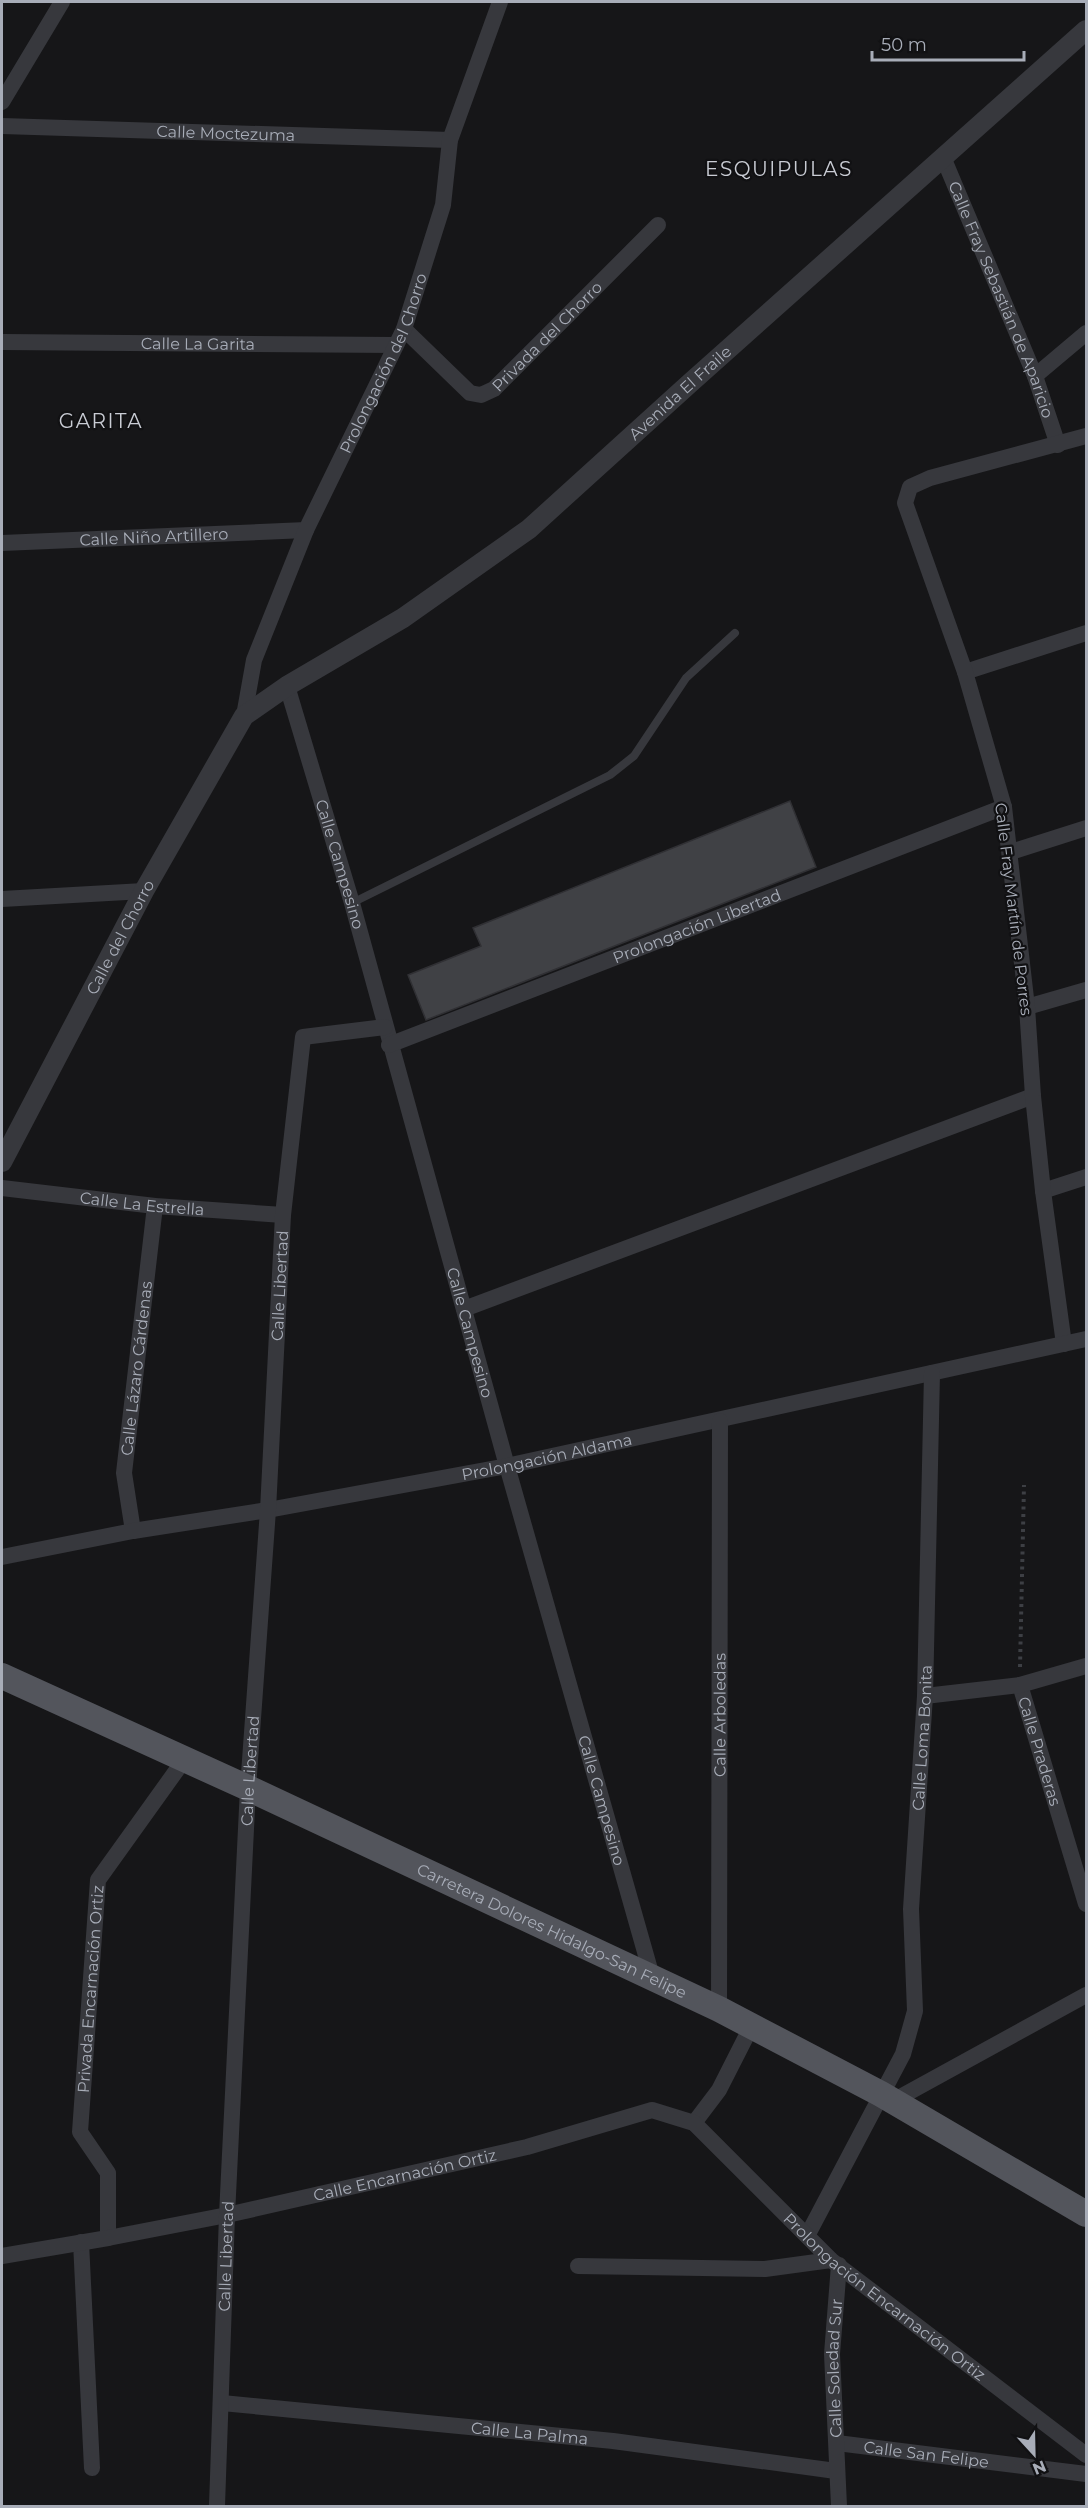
<svg xmlns="http://www.w3.org/2000/svg" width="1088" height="2508" viewBox="0 0 1088 2508" font-family="Montserrat,sans-serif">
<style>
.building{fill:#404145;stroke:#303034;stroke-width:1.5}
.lines{fill:none;stroke-linecap:round;stroke-linejoin:round}
.path{stroke:#3d3f44;stroke-width:4;stroke-dasharray:3 4.5;stroke-linecap:butt}
.service{stroke:#37383d;stroke-width:8}
.minor{stroke:#37383d;stroke-width:16}
.tertiary{stroke:#37383d;stroke-width:20}
.primary{stroke:#53555c;stroke-width:26}
.labels{text-anchor:middle;stroke-width:4.5;stroke-linejoin:round;paint-order:stroke}
.street-label{font-size:16px;fill:#a8adb8;stroke:#111113}
.quarter-label{font-size:20px;letter-spacing:1.5px;fill:#c9ccd4;stroke:#111113}
</style>
<rect width="100%" height="100%" fill="#161618"/>
<path class="building" d="M790,801L816,867L426,1020L408,975L481,946L473,928Z"/>
<g class="lines">
<path class="path" d="M1020,1667L1024,1485"/>
<path class="service" d="M352,903L610,775L634,756L686,678L735,633"/>
<g class="minor">
<path d="M2,102L62,2"/>
<path id="s1" d="M2,126L450,140"/>
<path id="s2" d="M943,157L1035,376L1058,445"/>
<path id="s3" d="M404,329L470,393L481,395L494,389L658,225"/>
<path id="s4" d="M2,342L395,345"/>
<path d="M1035,376L1086,333"/>
<path id="s5" d="M2,543L306,530"/>
<path d="M965,672L1086,633"/>
<path id="s6" d="M287,686L352,903L507,1466L653,1980"/>
<path id="s7" d="M244,716L254,660L306,530L404,329L443,205L450,140L500,2"/>
<path d="M1011,852L1086,828"/>
<path d="M2,899L144,891"/>
<path d="M1027,1007L1086,990"/>
<path id="s8" d="M389,1045L1004,807"/>
<path id="s9" d="M2,1188L155,1206L283,1215"/>
<path d="M1043,1191L1086,1177"/>
<path d="M464,1309L1033,1096"/>
<path d="M1064,1344L1043,1191L1033,1096L1027,1007L1004,807L965,672L905,503L910,487L930,478L1086,436"/>
<path id="s10" d="M133,1531L124,1473L155,1206"/>
<path id="s11" d="M2,1557L133,1531L268,1510L507,1466L1086,1339"/>
<path id="s12" d="M1020,1685L1086,1904"/>
<path d="M925,1696L1020,1685L1086,1666"/>
<path id="s13" d="M719,2009L720,1421"/>
<path d="M893,2101L1086,1995"/>
<path d="M694,2123L719,2090L751,2027"/>
<path id="s14" d="M807,2236L903,2054L915,2011L911,1909L925,1696L932,1373"/>
<path id="s15" d="M108,2238V2173L80,2132L98,1880L184,1760"/>
<path d="M81,2242L92,2468"/>
<path id="s16" d="M2,2256L108,2238L227,2215L527,2147L652,2110L694,2123L831,2260L1086,2455"/>
<path d="M578,2266L765,2269L831,2260"/>
<path id="s17" d="M222,2403L613,2441L836,2471"/>
<path id="s18" d="M837,2443L1086,2474"/>
<path id="s19" d="M217,2506L227,2215L248,1788L268,1510L283,1215L303,1037L385,1027"/>
<path id="s20" d="M839,2506L832,2354L839,2265"/>
</g>
<path class="tertiary" id="s21" d="M2,1162L144,891L244,716L287,686L403,618L529,529L689,384L1086,30"/>
<path class="primary" id="s22" d="M2,1676L248,1788L719,2009L881,2094L1086,2214"/>
</g>
<g class="labels">
<g class="street-label">
<text dy="6" stroke="none"><textPath href="#s1" startOffset="224">Calle Moctezuma</textPath></text>
<text dy="6" stroke="none"><textPath href="#s2" startOffset="154">Calle Fray Sebastián de Aparicio</textPath></text>
<text dy="6" stroke="none"><textPath href="#s3" startOffset="192">Privada del Chorro</textPath></text>
<text dy="6" stroke="none"><textPath href="#s4" startOffset="196">Calle La Garita</textPath></text>
<text dy="6" stroke="none"><textPath href="#s7" startOffset="381">Prolongación del Chorro</textPath></text>
<text dy="6" stroke="none"><textPath href="#s21" startOffset="1052">Avenida El Fraile</textPath></text>
<text dy="6" stroke="none"><textPath href="#s5" startOffset="152">Calle Niño Artillero</textPath></text>
<text dy="6" stroke="none"><textPath href="#s6" startOffset="186">Calle Campesino</textPath></text>
<text transform="translate(1014 909) rotate(83)" y="6">Calle Fray Martín de Porres</text>
<text dy="6" stroke="none"><textPath href="#s8" startOffset="330">Prolongación Libertad</textPath></text>
<text dy="6" stroke="none"><textPath href="#s21" startOffset="254">Calle del Chorro</textPath></text>
<text dy="6" stroke="none"><textPath href="#s9" startOffset="141">Calle La Estrella</textPath></text>
<text dy="6" stroke="none"><textPath href="#s19" startOffset="1222">Calle Libertad</textPath></text>
<text dy="6" stroke="none"><textPath href="#s6" startOffset="672">Calle Campesino</textPath></text>
<text dy="6" stroke="none"><textPath href="#s10" startOffset="164">Calle Lázaro Cárdenas</textPath></text>
<text dy="6" stroke="none"><textPath href="#s11" startOffset="554">Prolongación Aldama</textPath></text>
<text dy="6" stroke="none"><textPath href="#s13" startOffset="294">Calle Arboledas</textPath></text>
<text dy="6" stroke="none"><textPath href="#s14" startOffset="524">Calle Loma Bonita</textPath></text>
<text dy="6" stroke="none"><textPath href="#s12" startOffset="69">Calle Praderas</textPath></text>
<text dy="6" stroke="none"><textPath href="#s19" startOffset="736">Calle Libertad</textPath></text>
<text dy="6" stroke="none"><textPath href="#s6" startOffset="1158">Calle Campesino</textPath></text>
<text dy="6" stroke="none"><textPath href="#s22" startOffset="606">Carretera Dolores Hidalgo-San Felipe</textPath></text>
<text dy="6" stroke="none"><textPath href="#s15" startOffset="258">Privada Encarnación Ortiz</textPath></text>
<text dy="6" stroke="none"><textPath href="#s16" startOffset="411">Calle Encarnación Ortiz</textPath></text>
<text dy="6" stroke="none"><textPath href="#s19" startOffset="250">Calle Libertad</textPath></text>
<text dy="6" stroke="none"><textPath href="#s16" startOffset="969">Prolongación Encarnación Ortiz</textPath></text>
<text dy="6" stroke="none"><textPath href="#s20" startOffset="138">Calle Soledad Sur</textPath></text>
<text dy="6" stroke="none"><textPath href="#s17" startOffset="309">Calle La Palma</textPath></text>
<text dy="6" stroke="none"><textPath href="#s18" startOffset="90">Calle San Felipe</textPath></text>
</g>
<g class="quarter-label">
<text x="779" y="176">ESQUIPULAS</text>
<text x="101" y="428">GARITA</text>
</g>
</g>
<rect width="1088" height="2508" fill="none" stroke="#a8adb8" stroke-width="6"/>
<g transform="translate(1034 2454) rotate(158)" stroke="#111113" stroke-width="4.5" paint-order="stroke">
<path d="M0-4.5L10 22L0 15L-10 22Z" fill="#a8adb8"/>
<text y="-9" font-size="16" font-weight="bold" text-anchor="middle" fill="#a8adb8">N</text>
</g>
<path d="M872 51v9h152v-9" fill="none" stroke="#a8adb8" stroke-width="3"/>
<text x="881" y="51" font-size="18" fill="#a8adb8" stroke="#111113" stroke-width="4.5" paint-order="stroke">50 m</text>
</svg>
